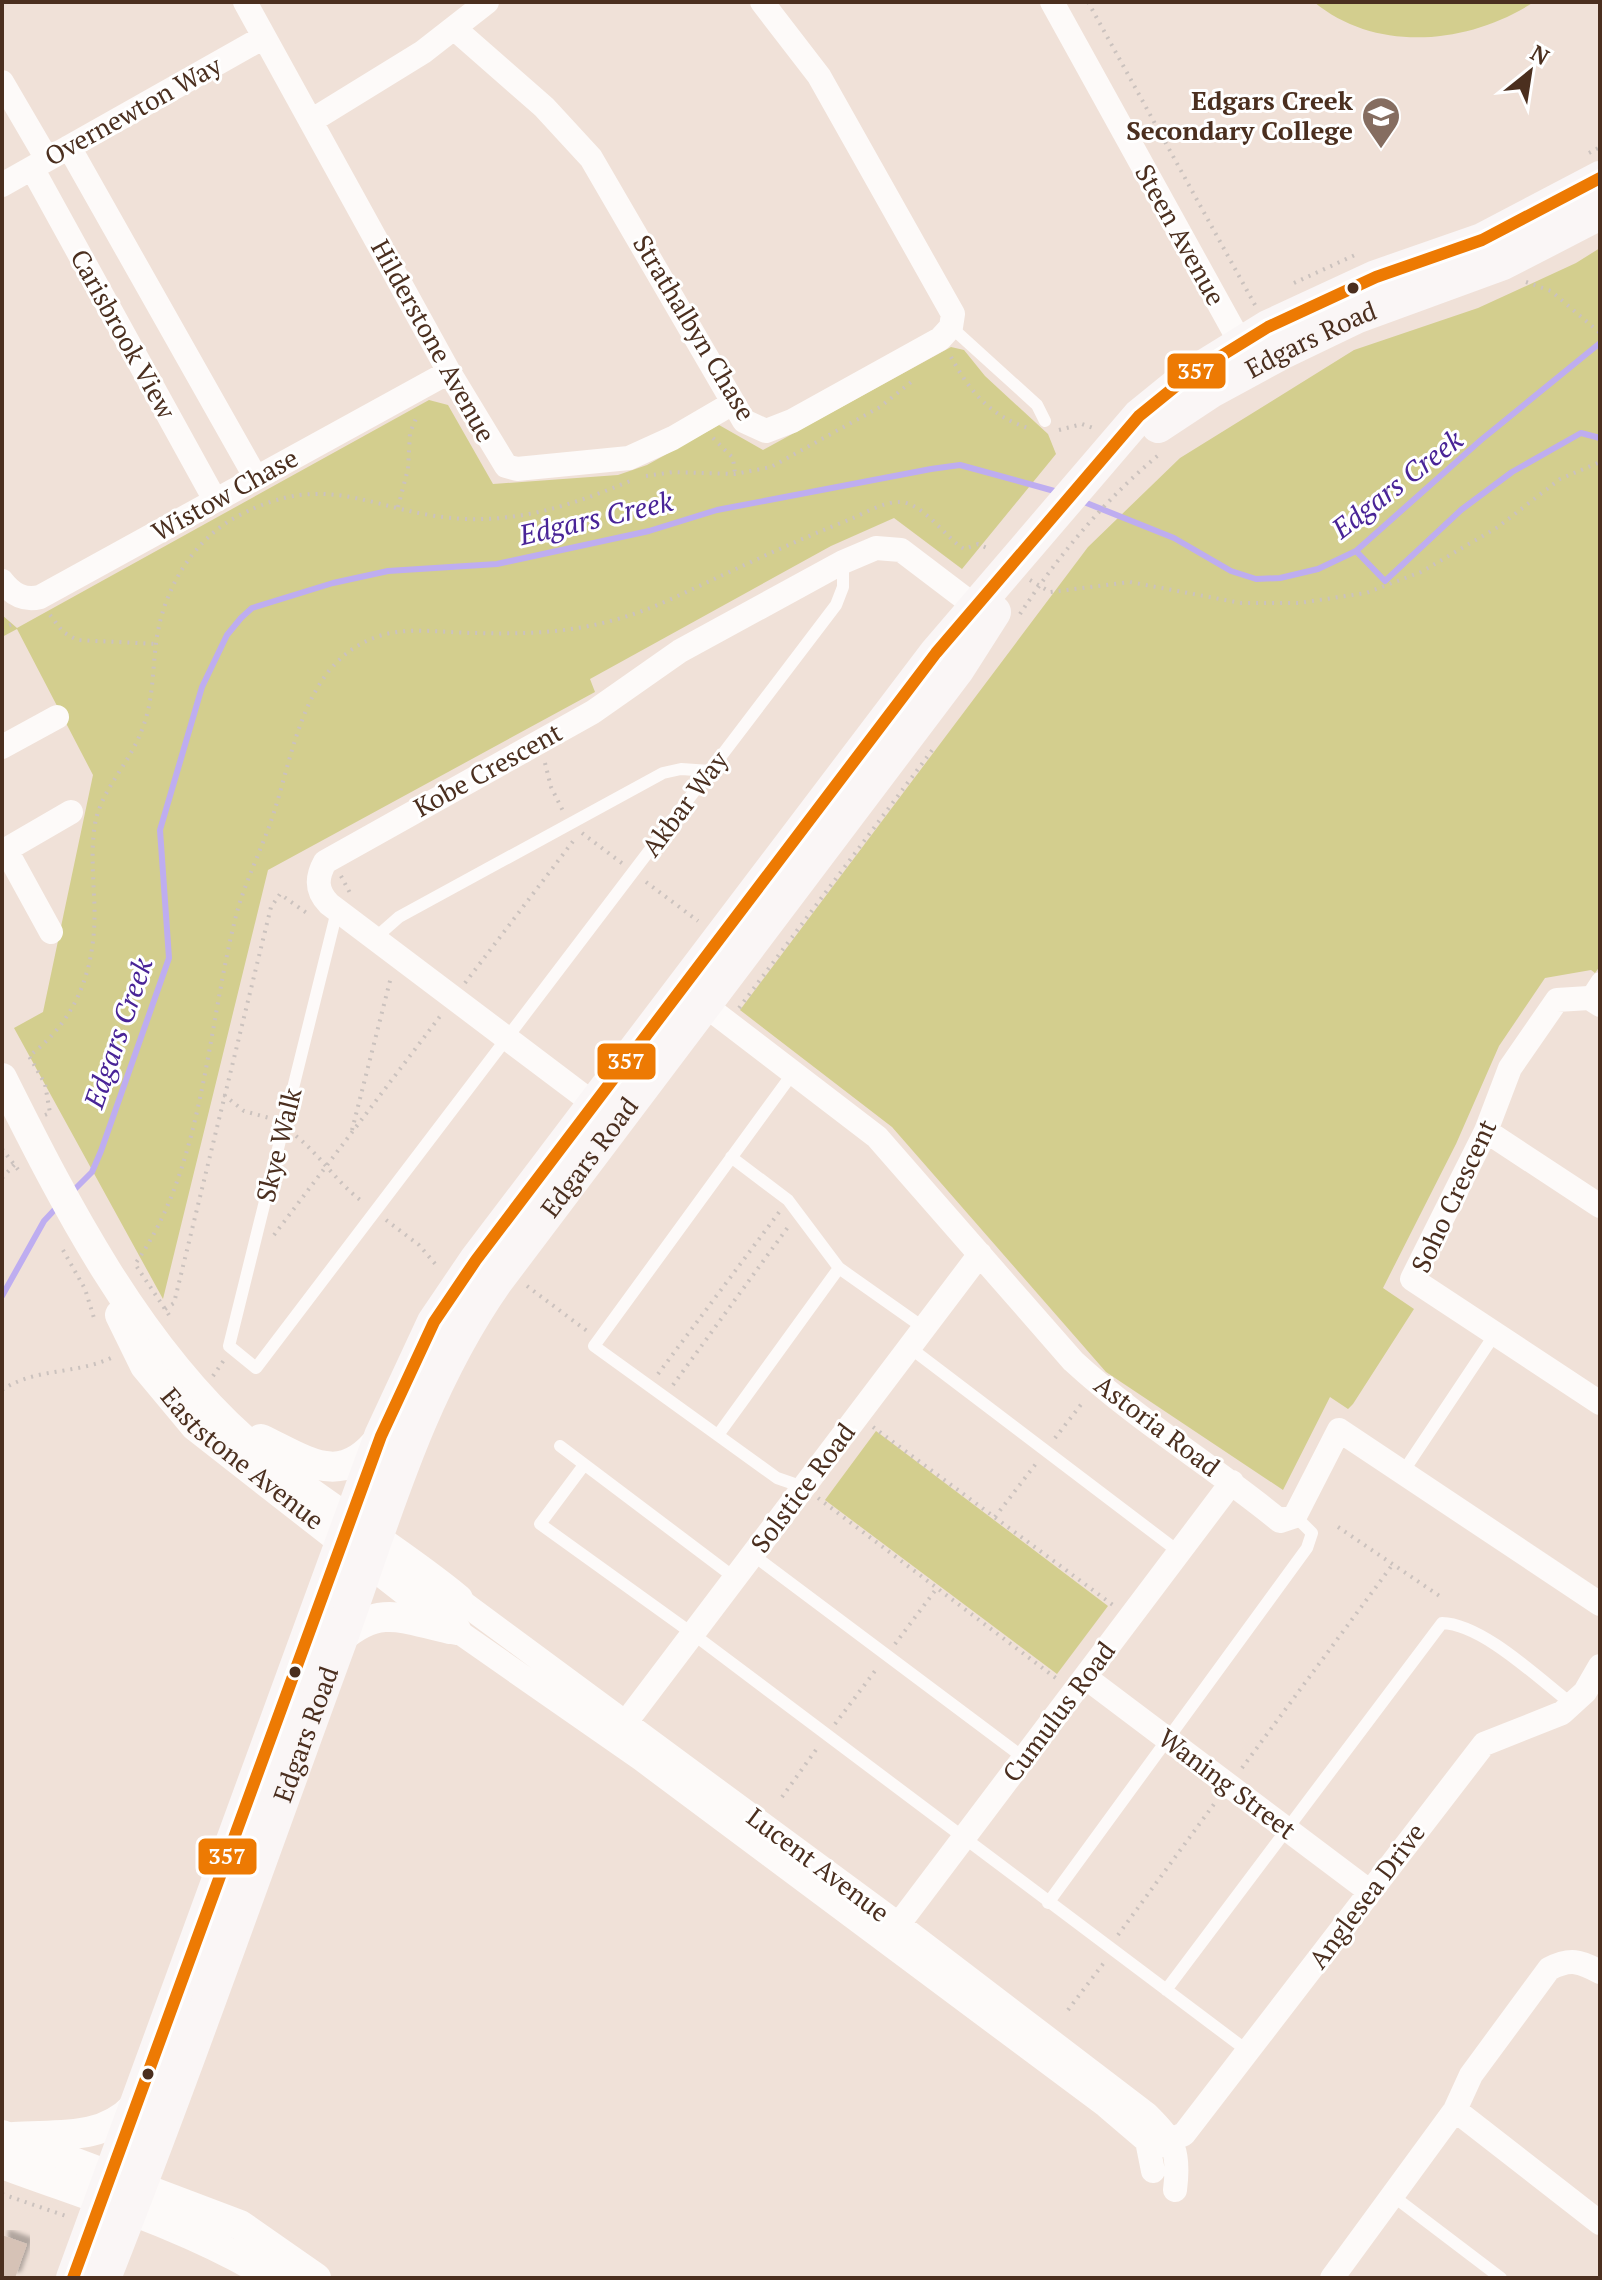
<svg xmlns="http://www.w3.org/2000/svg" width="1602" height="2280" viewBox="0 0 1602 2280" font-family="'PT Serif',serif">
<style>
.green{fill:#d3ce8e}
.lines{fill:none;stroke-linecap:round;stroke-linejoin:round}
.stream{stroke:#beadf0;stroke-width:6}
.building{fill:#d6c2b6;filter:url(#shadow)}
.path{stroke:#cbc2be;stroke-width:4;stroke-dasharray:2 6;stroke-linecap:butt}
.service{stroke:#fdfaf9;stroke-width:12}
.pedestrian{stroke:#fdfaf9;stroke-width:18}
.minor{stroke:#fdfaf9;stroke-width:24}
.tertiary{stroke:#fdfaf9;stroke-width:30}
.secondary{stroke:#faf6f6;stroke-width:34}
.bus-1-casing{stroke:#fff;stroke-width:18}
.bus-1{stroke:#ed7a03;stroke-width:12}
.bus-dot{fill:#4b2f1f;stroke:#fff;stroke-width:3}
.labels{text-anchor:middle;stroke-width:6;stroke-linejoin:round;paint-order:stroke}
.poi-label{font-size:26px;font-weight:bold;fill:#4b2f1f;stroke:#fff;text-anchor:end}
.street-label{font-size:26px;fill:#4b2f1f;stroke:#fff}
.water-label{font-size:28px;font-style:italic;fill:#492497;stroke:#fff}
.line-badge{stroke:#fff;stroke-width:3}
.badge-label{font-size:22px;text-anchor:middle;font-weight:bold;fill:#fff}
</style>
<defs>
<filter id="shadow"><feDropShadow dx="6" dy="-6" stdDeviation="2" flood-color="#0004"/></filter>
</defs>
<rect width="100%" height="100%" fill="#f0e1d8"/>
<path class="green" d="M1314,2H1534C1469,44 1377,54 1314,2Z
M1600,248V966L1595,973L1591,970L1545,978L1499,1046L1456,1144L1383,1288L1414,1309L1353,1404L1348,1409L1330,1397L1283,1490L1106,1372L892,1127L740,1010L1088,547L1180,458L1354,350L1478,308L1576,263Z
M951,347L964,350L985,376L1048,434L1056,454L962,569L894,518L831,546L590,679L595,692L268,870L163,1299L14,1028L43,1012L93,775L17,629L2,637V615L17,628L429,400L448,405L493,484L618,475L647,465L719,425L763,450Z
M876,1431L1108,1606L1057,1674L825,1500Z"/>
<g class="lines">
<path class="stream" d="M1079,500L1174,538L1231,571L1256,579L1280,578L1318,569L1356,551L1481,440L1600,343
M1356,551L1385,581L1461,510L1512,472L1581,433L1600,438
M73,1191L92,1172L101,1151L169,958L160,830L202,687L227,635L241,618L252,608L333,583L388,571L497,564L649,531L717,510L931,469L960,465L1058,492
M2,1296L44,1221L59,1205"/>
</g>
<path class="building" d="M2,2235L27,2244L15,2278H2Z"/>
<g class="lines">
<path class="path" d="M1088,2L1255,305
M1589,153L1600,147
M1526,282L1551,291L1600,333
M1294,283L1355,255
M951,357C970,392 991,417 1031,429
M1059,430L1082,424L1096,429
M713,438L733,458L735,474
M646,476L673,472L735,474L771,467L880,407L915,379
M398,507L408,469L410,433L417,416
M1030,580L1050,592L1130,582L1241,603H1299L1366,593L1421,572L1498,527L1560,479L1600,462
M1020,614C1058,556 1107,497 1161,453
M50,615L63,632L77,640L157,644
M2,629L14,623
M545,763L551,787L564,813
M582,833L623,864
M341,876L350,893
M646,882L698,921
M465,983L574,840
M739,1008L933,749
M224,1095L244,1111L273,1119
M45,1115L50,1113L45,1084L29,1056C81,1017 98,960 94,896C93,871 91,849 95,824C101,790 129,764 141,732C156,697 151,662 159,626C169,581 197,537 238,516C332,466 376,516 467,519C526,521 577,503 630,481
M352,1130L391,977
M296,1136C321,1156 338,1184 363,1202
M2,1149L20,1172
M2,1178L15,1164
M386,1220L419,1245L437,1266
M274,1235L441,1015
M63,1250L85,1289L94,1318
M527,1286L587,1331
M165,1309L174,1303L271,907L280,894L308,914
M169,1315L135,1264C202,1171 207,1034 234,924C243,884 262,850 274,812C294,751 304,667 371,639C403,625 442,633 476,633C549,635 602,630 669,600C730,572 789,543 851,519C865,513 885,501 901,502C924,504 945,537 964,549L978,544L987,548
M658,1374L780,1211
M213,1376L224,1360
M673,1385L788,1227
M2,1390C36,1367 77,1375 113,1357
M873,1427L1113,1605
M1055,1438L1083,1402
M818,1498L1057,1679
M995,1517L1038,1461
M1338,1527L1441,1597
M895,1644L937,1588
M835,1724L878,1667
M1242,1768L1393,1564
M782,1797L818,1747
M1118,1935L1217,1800
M1068,2010L1106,1960
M2,2194L66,2216"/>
<path class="service" d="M951,327L1037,405L1045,421
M337,911L229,1346L256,1368L836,605L843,587V562
M374,939L399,917L663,773L681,769L710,771
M793,1073L594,1346L777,1478L803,1487
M731,1157L788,1200L839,1268L924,1328
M909,1347L1179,1552
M718,1435L839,1268
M560,1446L735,1578
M584,1465L540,1524L693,1634L1249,2052
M1403,1472L1495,1334
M753,1555L1024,1758
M1048,1903L1307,1548L1312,1533L1295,1516
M1166,1990L1442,1623C1483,1624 1540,1680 1573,1705
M1393,2196L1501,2278"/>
<path class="pedestrian" d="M1589,998L1600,981"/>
<path class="minor" d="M245,2L449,372L506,466L517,469L629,458L673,438L733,403
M1052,2L1240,342
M455,29L544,107L591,158L744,421L766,431L792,421L940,339L951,327L953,314L819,76L762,2
M2,82L47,159
M311,121L423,52L487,2
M69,147L256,478
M32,168L215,500
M2,185L264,37
M2,581C12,594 24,601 40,597L449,372
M2,747L57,717
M6,850L51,932
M2,852L71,812
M693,996L877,1137L1073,1361C1137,1420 1213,1466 1280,1521L1295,1516L1339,1430L1600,1604
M1600,1005L1589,998L1557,1000L1510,1068L1486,1131L1412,1279L1600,1403
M594,1104L329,904C316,891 316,878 325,862L593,712L680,651L843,562L876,548L901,550L976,607
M1486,1131L1600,1206
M458,1599L898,1924L1147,2114C1174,2141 1180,2151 1175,2190
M456,1630L641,1759L1106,2106L1147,2141L1153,2171
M1085,1677L1369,1891
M626,1722L980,1254
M889,1937L1232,1482
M1455,2110L1471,2075L1549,1969C1570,1958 1580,1961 1600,1972
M1158,2146L1184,2134L1484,1744L1562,1713L1585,1692L1600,1666
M1332,2278L1455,2110L1600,2223"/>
<g class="tertiary">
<path d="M2,1078C66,1206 136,1343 244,1440C311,1500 389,1542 458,1599"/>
<path id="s1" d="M120,1315L145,1366L195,1426L456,1630"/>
<path d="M261,1439C309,1462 341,1488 380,1438"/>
<path d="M341,1638C381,1604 403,1619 450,1629"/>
<path d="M2,2135L240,2225L316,2278"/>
<path d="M14,2137C57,2134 102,2141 134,2107"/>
<path d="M2,2164C94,2198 190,2226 274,2278"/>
</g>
<g class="secondary">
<path id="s2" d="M1158,426L1211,391L1281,353L1358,316L1503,263L1600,213"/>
<path d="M73,2278L381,1436L434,1322L476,1260L936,653L1139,416L1187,377L1268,327L1376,277L1482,240L1600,178"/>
<path id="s3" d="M104,2278C186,2070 260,1859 337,1649C383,1522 418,1392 497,1280L957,670L994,612"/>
</g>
<g class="bus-1-casing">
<path id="bus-1" d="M73,2278L381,1436L434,1322L476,1260L936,653L1139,416L1187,377L1268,327L1376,277L1482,240L1600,178"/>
</g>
<use href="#bus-1" class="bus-1"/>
</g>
<defs>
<g id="school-pin" transform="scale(2)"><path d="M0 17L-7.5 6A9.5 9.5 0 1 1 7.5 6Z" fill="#856d60" stroke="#fff"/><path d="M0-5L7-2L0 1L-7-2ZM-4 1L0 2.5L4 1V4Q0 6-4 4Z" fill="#fff"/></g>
</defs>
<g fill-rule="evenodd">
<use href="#school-pin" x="1381" y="116"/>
</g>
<g class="bus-dot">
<circle cx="1353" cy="288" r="7"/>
<circle cx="295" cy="1672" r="7"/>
<circle cx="148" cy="2074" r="7"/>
</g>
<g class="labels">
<g class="poi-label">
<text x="1353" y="110">Edgars Creek<tspan x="1353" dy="30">Secondary College</tspan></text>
</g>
<g class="street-label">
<text transform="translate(133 111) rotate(-29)" y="9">Overnewton Way</text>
<text transform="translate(1180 235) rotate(61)" y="9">Steen Avenue</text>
<text transform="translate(694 328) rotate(59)" y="9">Strathalbyn Chase</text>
<text transform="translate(123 334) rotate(61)" y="9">Carisbrook View</text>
<text transform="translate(433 341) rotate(61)" y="9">Hilderstone Avenue</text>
<text dy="9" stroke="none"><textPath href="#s2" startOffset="176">Edgars Road</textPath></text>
<text transform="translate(225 495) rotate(-29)" y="9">Wistow Chase</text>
<text transform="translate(488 770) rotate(-29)" y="9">Kobe Crescent</text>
<text transform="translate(685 804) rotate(-53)" y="9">Akbar Way</text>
<text transform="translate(279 1145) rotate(-76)" y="9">Skye Walk</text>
<text dy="9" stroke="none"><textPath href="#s3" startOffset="1228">Edgars Road</textPath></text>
<text transform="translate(1454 1196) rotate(-65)" y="9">Soho Crescent</text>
<text transform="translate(1157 1426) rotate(37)" y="9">Astoria Road</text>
<text dy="9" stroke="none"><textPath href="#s1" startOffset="192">Eaststone Avenue</textPath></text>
<text transform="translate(803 1488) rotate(-53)" y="9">Solstice Road</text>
<text transform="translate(1059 1712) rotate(-53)" y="9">Cumulus Road</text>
<text dy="9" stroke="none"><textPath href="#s3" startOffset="580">Edgars Road</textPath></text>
<text transform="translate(1227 1784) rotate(37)" y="9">Waning Street</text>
<text transform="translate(818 1865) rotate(37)" y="9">Lucent Avenue</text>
<text transform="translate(1367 1896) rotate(-53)" y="9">Anglesea Drive</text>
</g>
<g class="water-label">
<text transform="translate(1397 484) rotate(-38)" y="10">Edgars Creek</text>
<text transform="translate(596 518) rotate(-13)" y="10">Edgars Creek</text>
<text transform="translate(118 1033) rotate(-71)" y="10">Edgars Creek</text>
</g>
</g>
<g class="line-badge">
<rect x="1166" y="352" width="61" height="38" rx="8" fill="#ed7a03"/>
<rect x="596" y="1042" width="61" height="39" rx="8" fill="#ed7a03"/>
<rect x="197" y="1837" width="61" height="39" rx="8" fill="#ed7a03"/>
</g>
<g class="badge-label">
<text x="1196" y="379">357</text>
<text x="626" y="1069">357</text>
<text x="227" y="1864">357</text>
</g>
<rect width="1602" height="2280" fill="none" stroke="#4b2f1f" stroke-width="8"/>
<g transform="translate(1530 72) rotate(30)" stroke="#ffffff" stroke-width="6" paint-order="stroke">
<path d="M0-6L14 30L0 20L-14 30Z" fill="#4b2f1f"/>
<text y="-12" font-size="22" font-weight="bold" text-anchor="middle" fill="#4b2f1f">N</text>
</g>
</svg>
